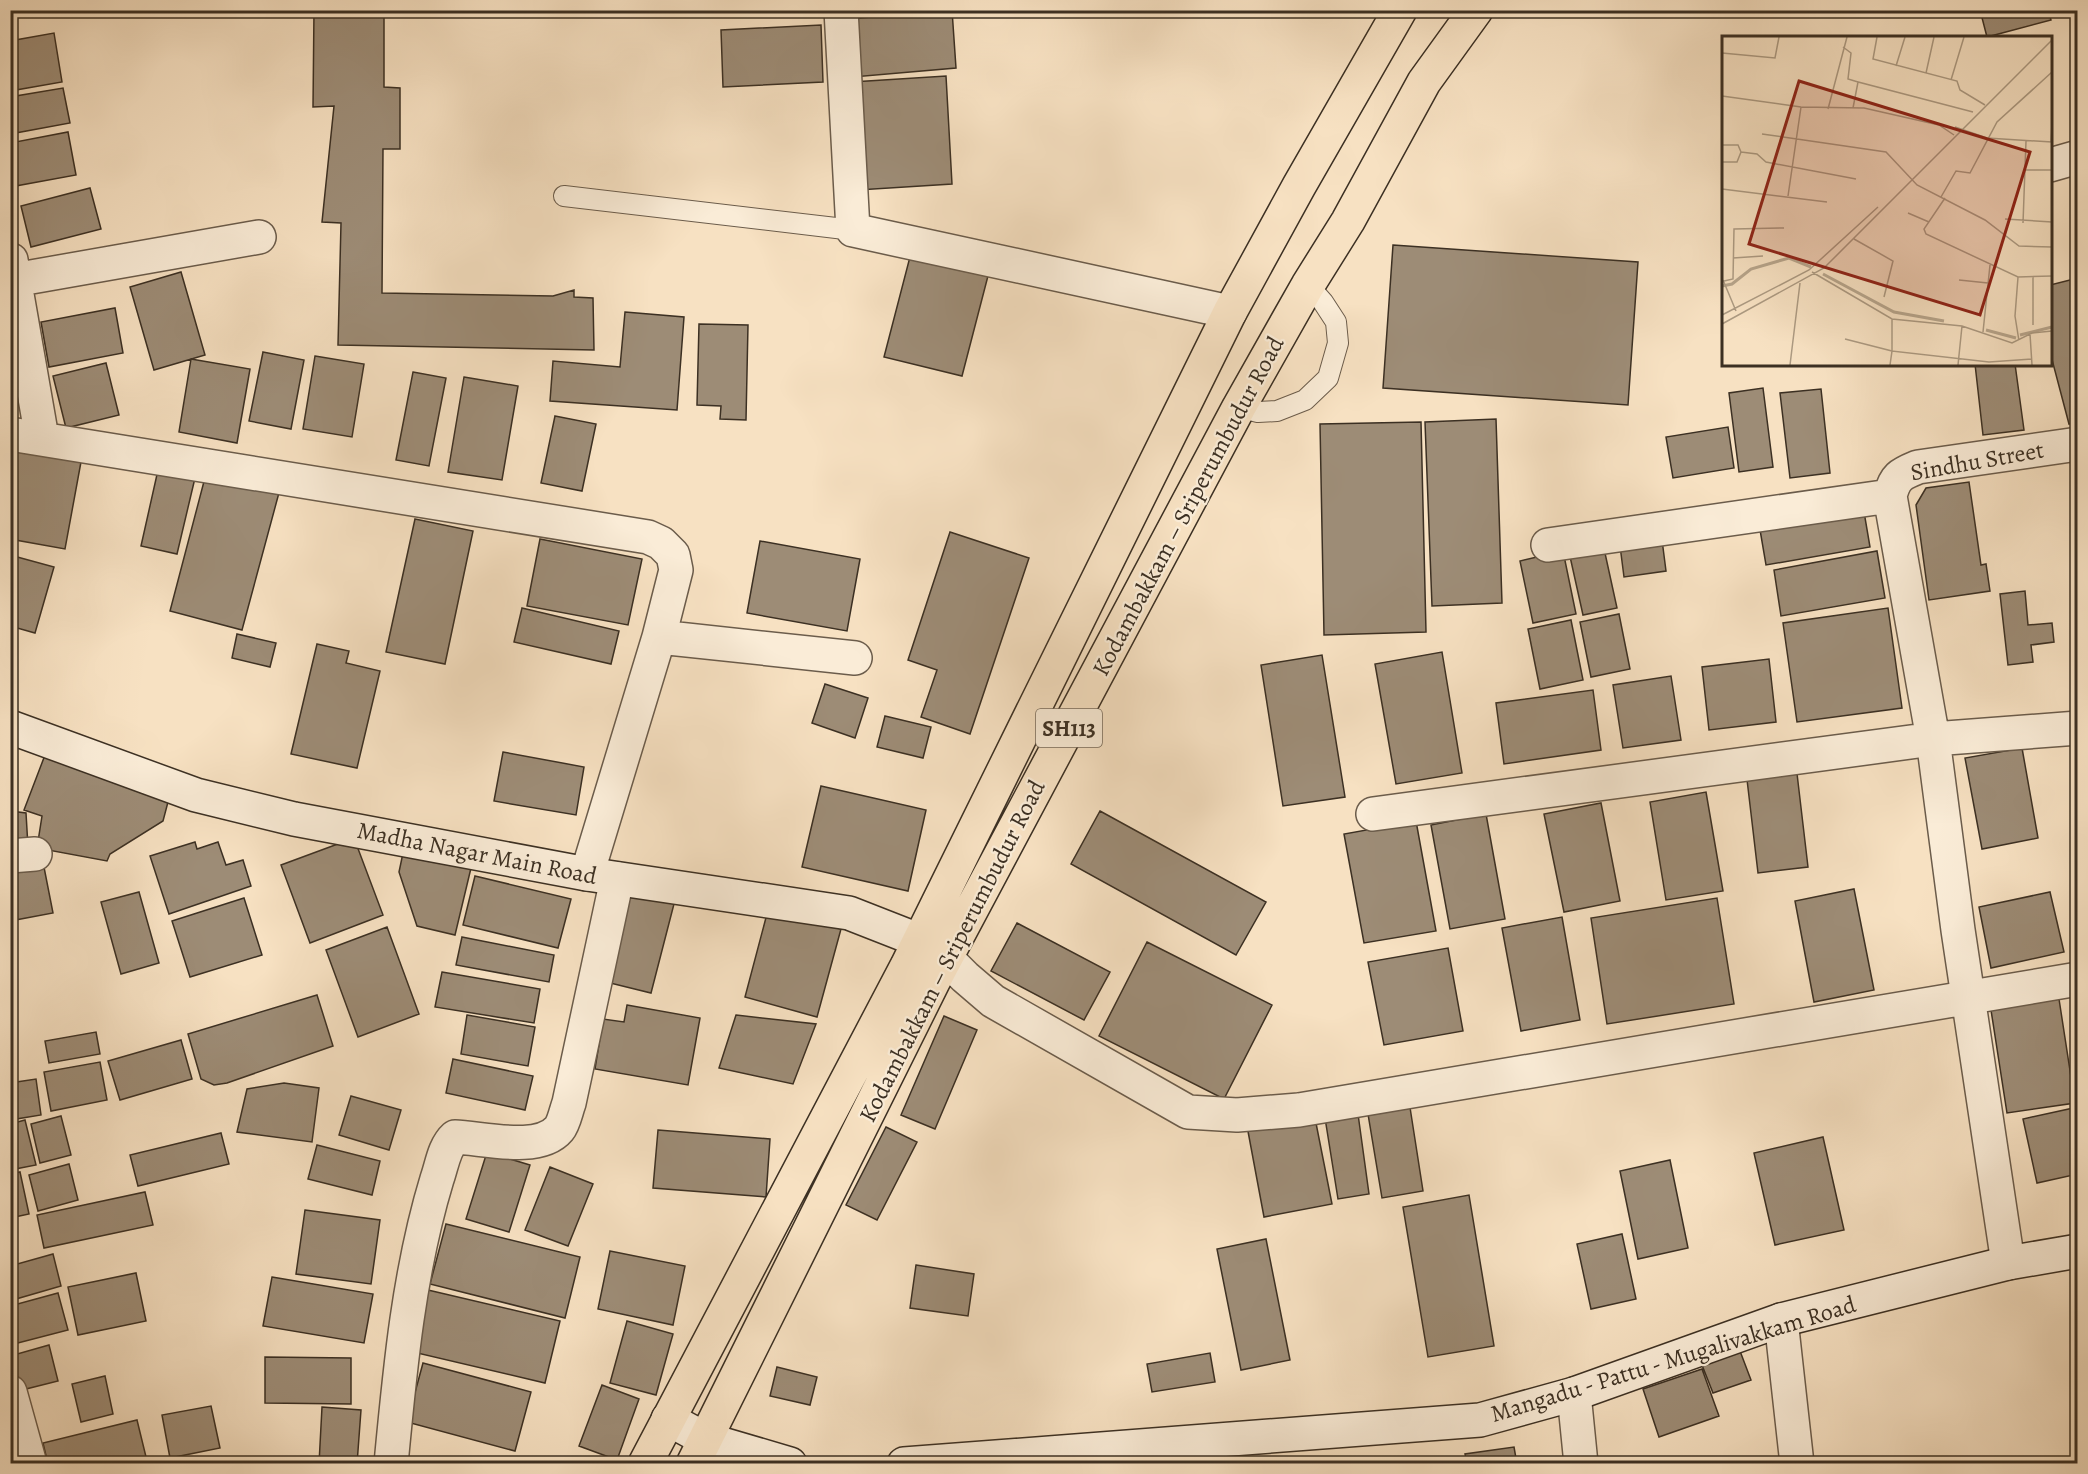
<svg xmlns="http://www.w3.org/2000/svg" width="2088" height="1474" viewBox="0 0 2088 1474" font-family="Alegreya,serif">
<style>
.building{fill:#9d8c76;stroke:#3c3023;stroke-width:1.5}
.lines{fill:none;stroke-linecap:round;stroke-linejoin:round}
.lane-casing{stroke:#6b5c4b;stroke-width:22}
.street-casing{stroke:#6b5c4b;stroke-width:36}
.secondary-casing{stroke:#3c3023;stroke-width:36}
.primary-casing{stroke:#3c3023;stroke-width:36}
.lane{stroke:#faecd7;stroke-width:20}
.street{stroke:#faecd7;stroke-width:33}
.secondary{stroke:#faecd7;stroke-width:33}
.primary{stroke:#f7e1c2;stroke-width:33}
.labels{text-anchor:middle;stroke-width:4.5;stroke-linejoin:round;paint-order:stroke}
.shield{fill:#faecd7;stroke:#756859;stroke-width:1.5}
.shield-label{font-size:22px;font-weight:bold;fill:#3c3023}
.street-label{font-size:24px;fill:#3c3023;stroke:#faecd7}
.inset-river{fill:none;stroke:#b7a58c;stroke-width:3}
.inset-road{fill:none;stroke:#ac9a82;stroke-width:1.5}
.view{fill:#8f2418;fill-opacity:0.15;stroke:#8f2418;stroke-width:3}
.inset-edge{fill:none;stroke:#3c3023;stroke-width:3}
</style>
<rect width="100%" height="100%" fill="#f7e1c2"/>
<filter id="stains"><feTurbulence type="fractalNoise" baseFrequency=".00333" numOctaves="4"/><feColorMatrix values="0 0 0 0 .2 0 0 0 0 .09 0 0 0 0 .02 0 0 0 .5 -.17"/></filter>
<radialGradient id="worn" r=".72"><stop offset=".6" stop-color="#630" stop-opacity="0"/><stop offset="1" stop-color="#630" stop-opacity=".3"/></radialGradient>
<path class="building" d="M314,10H384V87L400,88V149H383L382,293L553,296L574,290V297L593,298L594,350L338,345L341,223L322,222L334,106L313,107Z
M952,10L956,68L853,77L848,19Z
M1980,10H2048L2051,20L1987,37Z
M821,25L823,82L723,87L721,30Z
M54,33L62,82L10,91V41Z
M946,76L952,184L858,190L852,82Z
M63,88L70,123L10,134V97Z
M68,132L76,175L10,187V143Z
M90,188L101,229L31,247L21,206Z
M1393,245L1638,262L1628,405L1383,388Z
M911,253L989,272L962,376L884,357Z
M181,272L205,355L154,370L130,287Z
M2078,278V422L2069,424L2050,352V285Z
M115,308L123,353L49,367L41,322Z
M625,312L684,317L677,410L550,401L553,361L620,367Z
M699,324L748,325L746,420L720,419L721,406L697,405Z
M263,352L304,360L291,429L249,421Z
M315,356L364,364L352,437L303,429Z
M191,359L250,369L237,443L179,432Z
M106,363L119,415L66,428L53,376Z
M1975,364H2015L2024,430L1983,435Z
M413,372L446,378L429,466L396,460Z
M464,377L518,386L502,480L448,472Z
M1763,388L1773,467L1739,472L1729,393Z
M1821,389L1830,473L1790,478L1780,393Z
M555,416L596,424L582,491L541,483Z
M1496,419L1502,603L1432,606L1425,422Z
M1421,422L1426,632L1324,635L1320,424Z
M1728,427L1734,468L1673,478L1666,437Z
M19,439L83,451L65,549L10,539V489Z
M158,470L195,478L177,554L141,546Z
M207,470L280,489L242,630L170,611Z
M1969,482L1981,565L1986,564L1990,591L1929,600L1916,505L1926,488Z
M1862,500L1870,547L1766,565L1758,518Z
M415,519L473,531L445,664L386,652Z
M950,532L1029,558L970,734L921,717L937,670L908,660Z
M1661,532L1666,571L1624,577L1619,538Z
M540,539L642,559L628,625L527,606Z
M760,541L860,559L847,631L747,613Z
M1603,544L1617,608L1583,615L1569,552Z
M1563,551L1576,614L1533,623L1520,561Z
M1877,551L1885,598L1781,616L1774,570Z
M10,555L54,567L35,633L10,626Z
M2025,591L2028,625L2052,623L2054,642L2031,645L2033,662L2008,665L2000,594Z
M522,608L619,631L611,664L514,642Z
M1888,608L1902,708L1797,722L1783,623Z
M1619,614L1630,669L1591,677L1580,622Z
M1571,620L1583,680L1540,689L1528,629Z
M237,634L276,643L270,667L232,658Z
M317,644L349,651L346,663L380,671L357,768L291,754Z
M1442,652L1462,773L1396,784L1375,664Z
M1322,655L1345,797L1283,806L1261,665Z
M1769,659L1776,722L1709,730L1702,667Z
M1671,676L1681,740L1623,748L1613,685Z
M825,684L868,698L855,738L812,723Z
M1593,690L1601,750L1504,764L1496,703Z
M885,716L931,727L923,758L877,747Z
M2078,743V782L2071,745Z
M2022,748L2038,838L1982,849L1965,758Z
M503,752L584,767L576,815L494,801Z
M45,755L168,802L163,821L110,854L107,861L37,848L42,816L24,810Z
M1796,765L1808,867L1758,873L1746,771Z
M821,786L926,810L908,891L802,867Z
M1706,792L1723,891L1666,900L1650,802Z
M1601,803L1620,901L1564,912L1544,814Z
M10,811L26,813L28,847H10Z
M1100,811L1266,902L1236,955L1071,864Z
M1486,814L1505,919L1450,929L1431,825Z
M1416,821L1436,931L1364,943L1344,834Z
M354,838L383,915L310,943L281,865Z
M195,842L197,849L218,842L226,865L243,860L251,886L169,914L150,856Z
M403,853L471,868L455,935L417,926L399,872Z
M42,857L53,913L10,921V863Z
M475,876L571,899L558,948L463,925Z
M626,888L675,900L651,993L602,981Z
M1854,889L1874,990L1814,1002L1795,901Z
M139,892L159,963L121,974L101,902Z
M2050,892L2064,952L1991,968L1979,907Z
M244,898L262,955L190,977L172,921Z
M1717,898L1734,1004L1607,1024L1591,918Z
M768,910L841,929L817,1017L745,997Z
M1562,917L1580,1020L1521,1031L1502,928Z
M1017,923L1110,972L1084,1020L991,971Z
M387,927L419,1014L358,1037L326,950Z
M462,937L554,955L549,982L456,965Z
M1147,942L1272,1005L1224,1099L1099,1036Z
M1448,948L1463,1031L1384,1045L1368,962Z
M442,972L540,989L534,1023L435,1007Z
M317,995L333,1046L227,1083L214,1085L201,1079L188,1034Z
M2059,999L2075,1103L2007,1113L1991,1010Z
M627,1005L700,1018L688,1085L595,1069L603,1019L624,1022Z
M467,1015L535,1027L528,1066L461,1054Z
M736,1015L816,1024L793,1084L719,1068Z
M944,1016L977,1030L935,1129L901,1115Z
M96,1032L100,1054L49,1063L45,1041Z
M10,1037L16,1066L10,1067Z
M181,1040L192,1079L120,1100L108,1061Z
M453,1059L533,1076L525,1110L446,1093Z
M100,1062L107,1100L51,1111L44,1072Z
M36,1079L41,1115L10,1120V1083Z
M284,1083L319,1088L312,1142L237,1132L247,1089Z
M351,1096L401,1110L389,1150L339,1135Z
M1409,1101L1423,1191L1382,1198L1367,1108Z
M2078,1107V1174L2037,1183L2023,1119Z
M1314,1113L1332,1204L1264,1217L1247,1126Z
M1358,1114L1369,1194L1338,1199L1325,1118Z
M61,1116L71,1155L40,1163L31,1124Z
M25,1120L36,1165L10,1170V1124Z
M886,1127L917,1142L877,1220L846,1205Z
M658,1130L770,1139L766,1197L653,1188Z
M221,1133L229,1164L138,1186L130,1155Z
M1823,1137L1844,1230L1775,1245L1754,1153Z
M317,1145L380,1161L372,1195L308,1179Z
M487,1152L530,1165L509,1232L466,1219Z
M1670,1160L1688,1248L1638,1259L1620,1171Z
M69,1164L78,1200L38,1211L29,1175Z
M550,1167L593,1184L568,1246L525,1230Z
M20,1172L29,1214L10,1218V1174Z
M145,1192L153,1225L44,1248L37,1215Z
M1469,1195L1494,1346L1428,1357L1403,1207Z
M305,1210L380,1220L371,1284L296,1274Z
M446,1224L580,1257L565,1318L430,1284Z
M1622,1234L1636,1299L1591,1309L1577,1244Z
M1266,1239L1290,1360L1241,1370L1217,1249Z
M610,1251L685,1266L673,1325L598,1309Z
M53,1254L61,1286L16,1299L10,1280V1266Z
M916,1265L974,1274L968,1316L910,1308Z
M136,1273L146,1321L78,1335L68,1287Z
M272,1277L373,1294L364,1343L263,1326Z
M428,1290L560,1321L545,1383L413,1352Z
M58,1293L68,1330L10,1345V1306Z
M627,1321L673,1334L656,1395L610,1383Z
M49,1345L58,1381L14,1392L10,1379V1356Z
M1740,1351L1751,1380L1713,1393L1702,1365Z
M1210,1353L1215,1382L1152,1392L1147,1364Z
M265,1357L351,1358V1404L265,1403Z
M423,1363L531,1392L515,1451L407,1422Z
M777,1367L817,1377L810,1405L770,1396Z
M1702,1369L1719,1416L1659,1437L1643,1389Z
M105,1376L113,1414L81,1422L72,1384Z
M602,1385L639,1399L617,1460L579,1446Z
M211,1406L220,1448L170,1458L162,1415Z
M322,1407L361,1410L357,1464H319Z
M137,1420L147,1461L136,1464H48L43,1443Z
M1514,1447L1517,1464H1467L1465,1454Z
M191,1459L192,1464H165Z
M1419,1462V1464H1373V1463Z"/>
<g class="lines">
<g class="lane-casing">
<path id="lane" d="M564,196L853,230
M1239,407L1258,412L1277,411L1305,400L1328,378L1338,343L1336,322L1323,302L1308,285"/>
</g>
<g class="street-casing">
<path id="street" d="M841,10L853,230L1230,312
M2050,165L2078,157
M11,260L42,438
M14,280L259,237
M10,434L648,537L661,543L673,555L676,570L659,637L587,874
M1548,545L1890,496
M659,637L855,658
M1373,814L1933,739L2078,728
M10,856L35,854
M946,958L965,977L993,1001L1188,1112L1237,1115L1299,1110L2078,979
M2008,1263L1958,930L1933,739L1890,496C1895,476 1901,474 1918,467L2078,444
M1781,1320L1797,1464
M10,1392L30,1464
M1574,1394L1581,1464
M391,1464C400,1368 409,1271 437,1179C442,1165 444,1147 455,1137C483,1138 539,1153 559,1129C564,1123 566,1111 569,1103L617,879"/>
</g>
<g class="secondary-casing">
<path id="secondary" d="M10,727L196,795L294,819L587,874L849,913L918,940L942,956
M668,1419L705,1439L790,1464
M904,1464L1480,1420L1574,1394L1781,1320L2008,1263L2078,1251"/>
</g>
<g class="primary-casing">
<path id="primary" d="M645,1464L907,966L1230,312L1299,186L1400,10
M693,1464L934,980L1239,407L1308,285L1348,221L1424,82L1476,10"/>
</g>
<use href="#lane" class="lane"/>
<use href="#street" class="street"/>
<use href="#secondary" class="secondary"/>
<use href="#primary" class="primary"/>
</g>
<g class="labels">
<rect class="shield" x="1036" y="709" width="66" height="38" rx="4.5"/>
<g class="shield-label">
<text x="1069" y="736">SH113</text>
</g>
<g class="street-label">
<text transform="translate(1977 461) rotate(-10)" y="8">Sindhu Street</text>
<text transform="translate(1188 506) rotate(-62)" y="8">Kodambakkam – Sriperumbudur Road</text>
<text transform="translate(477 853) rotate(11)" y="8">Madha Nagar Main Road</text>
<text transform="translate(952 951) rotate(-63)" y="8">Kodambakkam – Sriperumbudur Road</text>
<text transform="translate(1673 1359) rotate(-17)" y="8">Mangadu - Pattu - Mugalivakkam Road</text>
</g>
</g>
<g transform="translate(1722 36)">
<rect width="330" height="330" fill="#f7e1c2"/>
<path class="inset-river" d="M101,238L172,276L222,285M0,250L10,248L29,233L67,222L89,231M264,294L294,302M298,299L330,291"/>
<path class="inset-road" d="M155,1L151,23L235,45L238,54L263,69M121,11L129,17L126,43L136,46M0,17L53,22L57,1M174,30L183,1M204,37L212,1M229,44L242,1M0,60L79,71L142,72L217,89L232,99M131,72L136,46L251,76M106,73L125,1M233,91L265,102L330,106M40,98L164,116L195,149L263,184L297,210L330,211M329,106L330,87M0,109H16L19,116L15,126H0M19,116L35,118L44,126L134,143M303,134H330M0,153L105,166M66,160L79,71M219,161L234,135L248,137L275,86L330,36M223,162L202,193L204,198L296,241L330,240M186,177L207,186M283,183L330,186M301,187L304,105M132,203L171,225L162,261M11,222L41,220M90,236L170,283L240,290L290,307L310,297L330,295M296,241L293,280L297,305M1,244L14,275M237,244L266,247M2,245L11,243L12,193L62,192M0,279L87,234L156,171M0,288L102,232L330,4M311,289V241M261,296L268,229M308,298L310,329M123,303L170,315V283M68,329L78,247M168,329L170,315L267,326L310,323M236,329L240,290"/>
<path class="view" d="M77,45L308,116L258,279L27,208Z"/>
<rect width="330" height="330" class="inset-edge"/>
</g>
<rect width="2088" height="1474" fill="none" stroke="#f7e1c2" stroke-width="36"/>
<rect x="12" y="12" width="2064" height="1450" fill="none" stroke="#3c3023" stroke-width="3"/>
<rect x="18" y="18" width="2052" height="1438" fill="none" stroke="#3c3023" stroke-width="1.5"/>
<rect width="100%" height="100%" filter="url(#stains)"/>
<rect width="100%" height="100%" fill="url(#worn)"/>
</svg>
